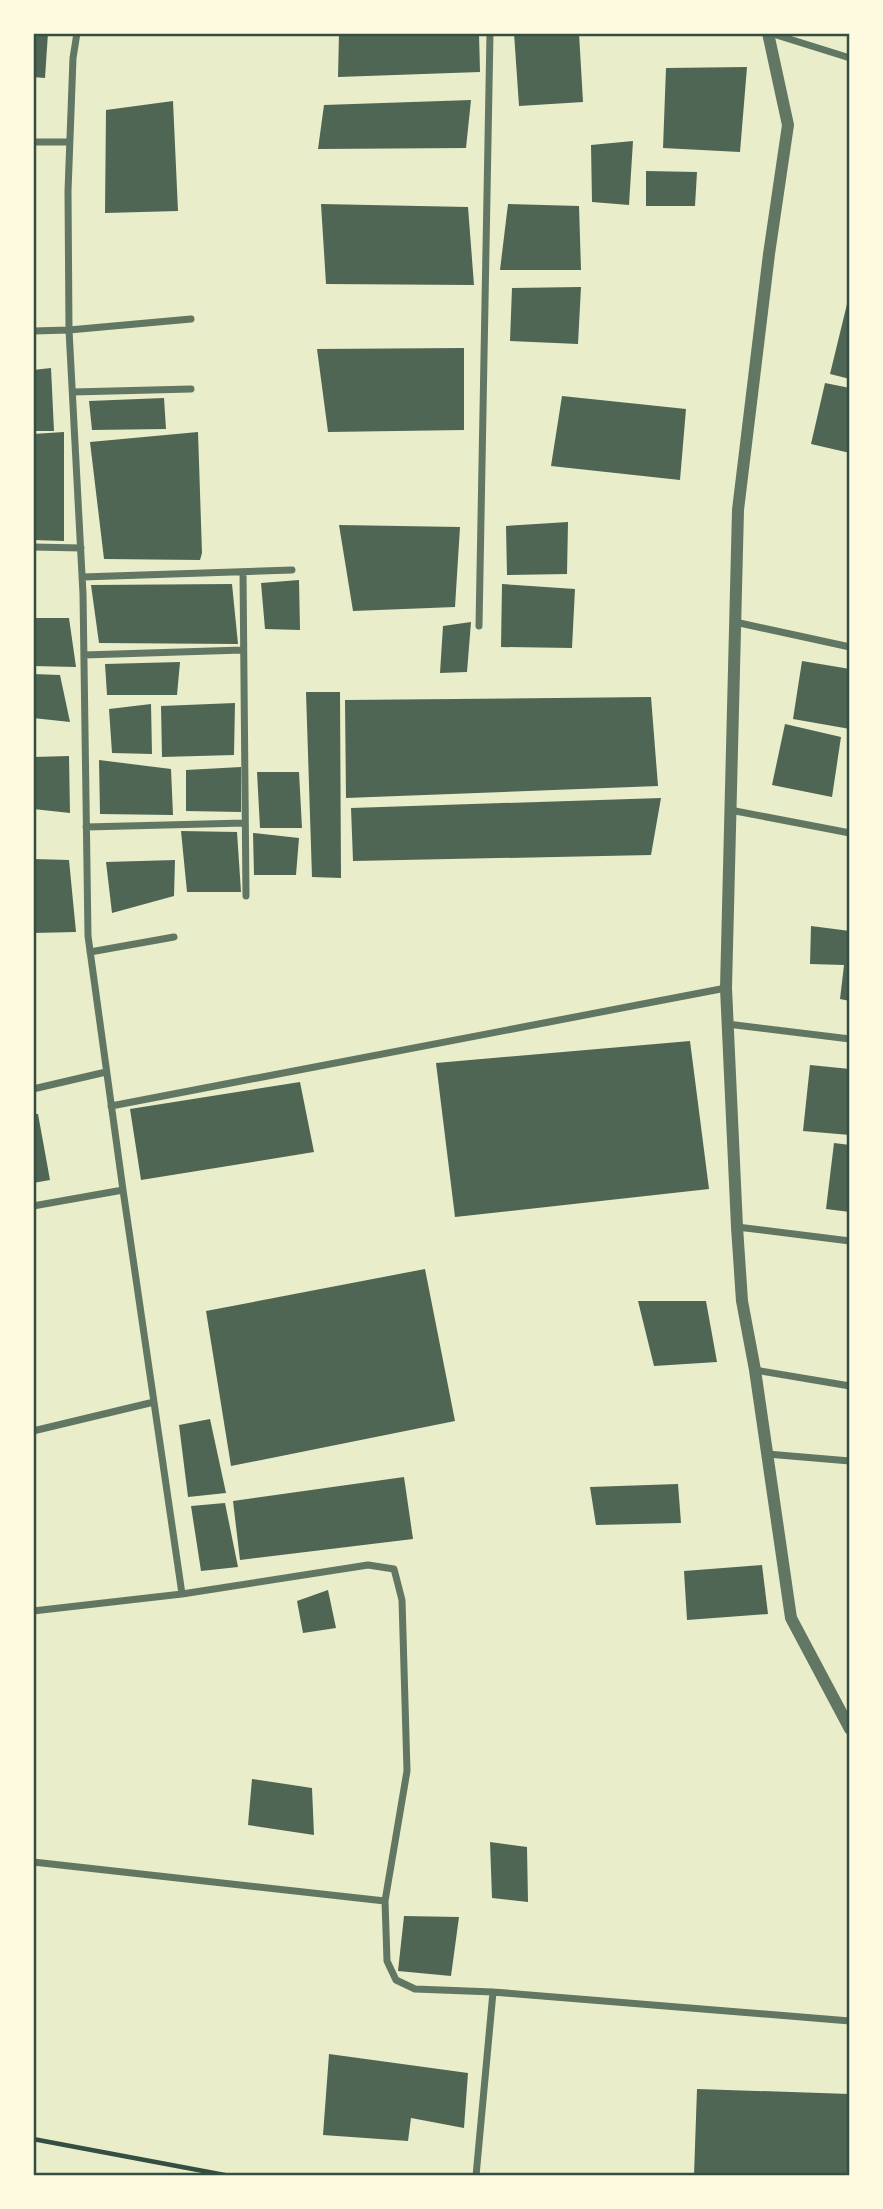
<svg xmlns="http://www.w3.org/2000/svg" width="883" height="2209" viewBox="0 0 883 2209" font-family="Cabin,sans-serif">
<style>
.building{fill:#4f6655}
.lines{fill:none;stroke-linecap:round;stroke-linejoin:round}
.path{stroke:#344e41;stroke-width:4.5}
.minor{stroke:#617663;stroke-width:7}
.tertiary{stroke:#617663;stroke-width:12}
.neatline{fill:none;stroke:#344e41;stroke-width:2.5}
</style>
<rect width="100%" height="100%" fill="#e9edc9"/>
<path class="building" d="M33,33H48L45,78L33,77Z
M339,33H479L480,72L338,77Z
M514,33H579L583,102L519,106Z
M747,67L740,152L663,148L666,68Z
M471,100L466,148L318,149L324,105Z
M173,101L178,211L105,213L106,110Z
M633,141L629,205L592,202L591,145Z
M646,171L697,172L695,206H646Z
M321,204L468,207L474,285L326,284Z
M508,204L579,206L581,270H500Z
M581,287L578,344L510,341L512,288Z
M847,304H850V379L830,374Z
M464,348V430L328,432L317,349Z
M51,368L54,431H33V370Z
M825,383L850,388V453L811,444Z
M562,396L686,409L680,480L551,466Z
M164,398L166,429L92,430L89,401Z
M64,432V541L33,540V434Z
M198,432L202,553L200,560L104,559L90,442Z
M568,522L567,574L507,575L506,526Z
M339,525L460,527L455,607L353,611Z
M299,580L300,630L265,629L261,583Z
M232,584L238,644L99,643L91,585Z
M502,584L575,589L572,648L501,647Z
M33,618H69L76,667L33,666Z
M471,622L467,672L440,673L443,626Z
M802,661L850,669V729L793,719Z
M180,662L177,695H107L105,664Z
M33,674L60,675L70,722L33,718Z
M306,692H340L341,878L312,877Z
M651,697L658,786L346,798L345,700Z
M235,703L234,755L162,757L161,706Z
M151,704L152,754L112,753L109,709Z
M785,724L841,737L832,797L772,785Z
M69,756L70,813L33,809V757Z
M99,760L171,769L173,815L100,814Z
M241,767V812L186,811V770Z
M257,772H299L302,828H260Z
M661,798L651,855L353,861L351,808Z
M181,831L237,832L241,892H187Z
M253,833L299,838L296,875H254Z
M33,859L69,860L76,932L33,933Z
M175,860L174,896L112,913L106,862Z
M811,926L850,931V1001L840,999L844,965L810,964Z
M690,1041L709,1189L455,1217L436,1063Z
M810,1065L850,1069V1135L803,1131Z
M300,1082L314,1152L141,1180L130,1109Z
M33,1114H38L50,1180L33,1183Z
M834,1143L850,1145V1212L826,1209Z
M425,1269L455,1421L231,1466L206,1311Z
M638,1301H706L717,1362L654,1366Z
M210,1419L226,1493L188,1497L179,1425Z
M404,1477L413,1539L240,1560L233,1501Z
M678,1484L681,1523L596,1525L590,1487Z
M225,1503L238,1567L201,1571L191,1506Z
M762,1565L768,1614L687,1620L684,1571Z
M328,1590L336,1628L303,1633L297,1601Z
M252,1779L312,1788L314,1835L248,1825Z
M490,1842L527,1847L528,1902L492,1898Z
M404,1916L459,1917L451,1976L398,1971Z
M329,2054L468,2073L464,2128L411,2118L408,2141L323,2135Z
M697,2089L850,2094V2176L694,2175Z"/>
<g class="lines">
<path class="path" d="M33,2139L230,2176"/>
<path class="minor" d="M77,33L73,58L68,191L69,330L83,594L88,936L123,1190L182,1594
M770,33L850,58
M33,142H69
M33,331L69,330L191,319
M73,392L191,389
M33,547L81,548
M243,572L246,896
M82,577L292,570
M735,622L850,647
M479,626L490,33
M84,655L243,650
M730,810L850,833
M86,827L245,823
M90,952L174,937
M727,1024L850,1039
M33,1089L106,1072
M111,1106L726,988
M33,1206L123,1190
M737,1227L850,1241
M755,1370L850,1386
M33,1431L154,1402
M767,1454L850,1461
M33,1611L182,1594L368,1565L394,1569L402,1600L407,1771L385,1901
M33,1862L385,1901L387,1961L396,1980L415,1989L493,1992L850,2021
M476,2176L493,1992"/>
<path class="tertiary" d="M768,33L788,125L769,254L738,510L726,988L737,1227L742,1301L755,1370L791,1618L850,1729"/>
</g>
<rect width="883" height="2209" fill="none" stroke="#fefae0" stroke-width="70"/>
<rect x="35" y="35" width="813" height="2139" class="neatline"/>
</svg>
